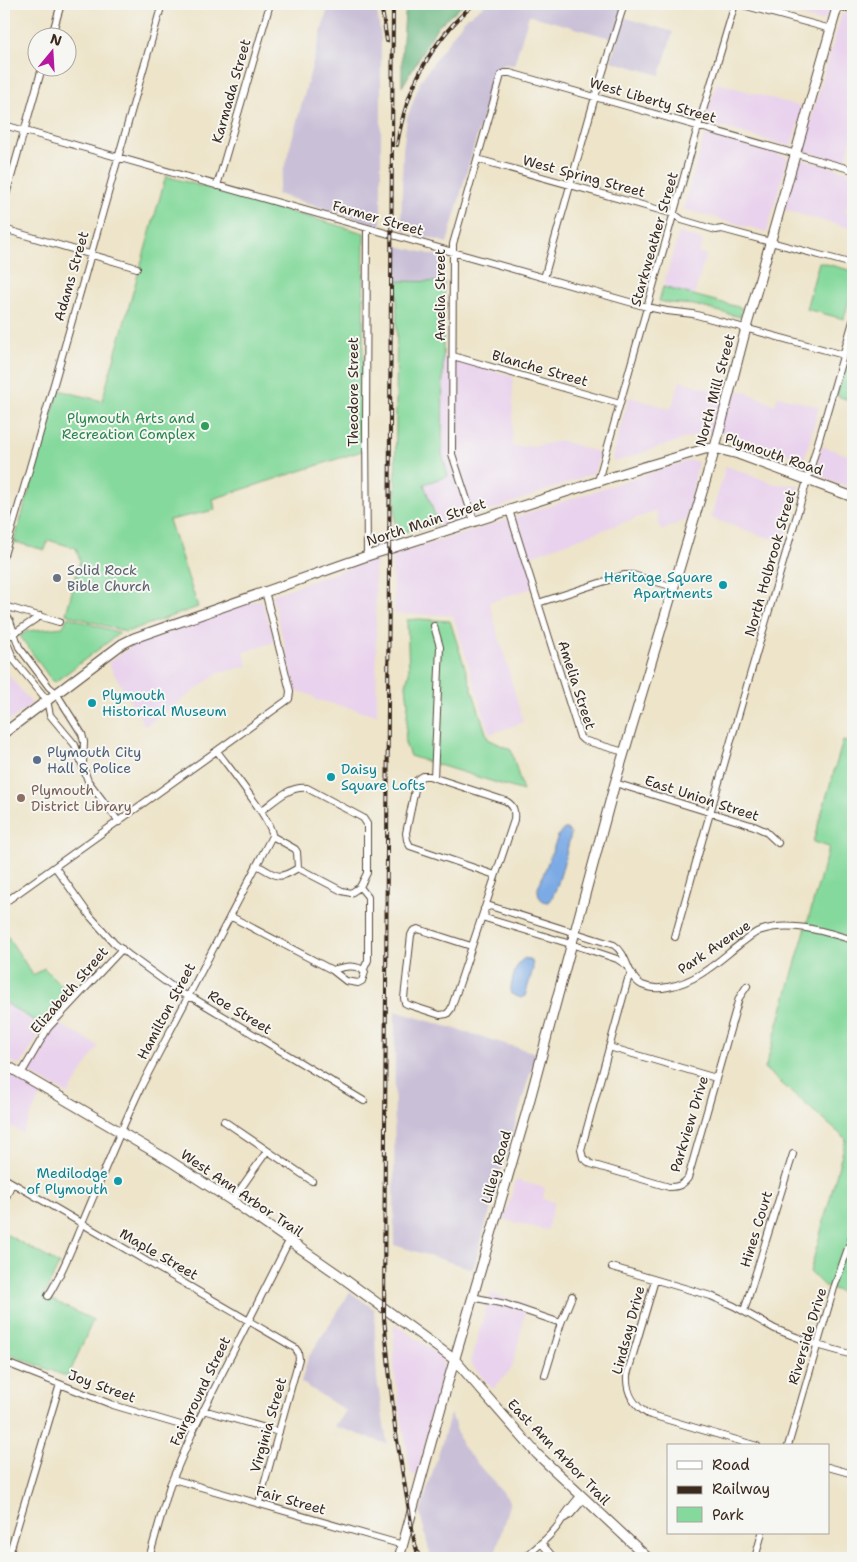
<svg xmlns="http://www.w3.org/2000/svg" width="857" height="1562" viewBox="0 0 857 1562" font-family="'Shantell Sans',sans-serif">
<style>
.built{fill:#e9d2ed}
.industrial{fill:#c9bfd7}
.green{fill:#85d99c;stroke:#60825d}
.forest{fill:#6cb984;stroke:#547251}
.water{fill:#7baae5;stroke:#5b6a82}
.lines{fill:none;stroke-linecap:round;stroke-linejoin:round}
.street-casing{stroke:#564638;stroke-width:8}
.secondary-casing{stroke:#564638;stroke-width:11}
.street{stroke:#fff;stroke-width:6}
.secondary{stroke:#fff;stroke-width:9}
.rail-casing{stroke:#3b2a1e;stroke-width:4}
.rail{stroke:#f6f6f2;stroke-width:2;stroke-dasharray:5.5;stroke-linecap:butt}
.leisure-dot{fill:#2e9e5b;stroke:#f6f6f2;stroke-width:2}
.worship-dot{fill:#6b7280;stroke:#f6f6f2;stroke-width:2}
.culture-dot{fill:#0f9aa8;stroke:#f6f6f2;stroke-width:2}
.service-dot{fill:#5c6f8a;stroke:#f6f6f2;stroke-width:2}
.education-dot{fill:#8d6e63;stroke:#f6f6f2;stroke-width:2}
.labels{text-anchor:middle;stroke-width:4;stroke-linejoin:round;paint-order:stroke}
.street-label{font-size:14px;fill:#3b2a1e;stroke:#f6f6f2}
.leisure-label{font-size:14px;fill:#27864d;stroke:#f6f6f2;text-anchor:end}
.worship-label{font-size:14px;fill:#5b616d;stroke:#f6f6f2;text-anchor:start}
.culture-label{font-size:14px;fill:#0d838f;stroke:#f6f6f2;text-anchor:end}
.service-label{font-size:14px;fill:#4e5e75;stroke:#f6f6f2;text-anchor:start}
.education-label{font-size:14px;fill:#785e54;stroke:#f6f6f2;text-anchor:start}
</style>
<rect width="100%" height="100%" fill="#f6f6f2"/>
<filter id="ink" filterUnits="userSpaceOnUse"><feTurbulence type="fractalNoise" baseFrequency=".02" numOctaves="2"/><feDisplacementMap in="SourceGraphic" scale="10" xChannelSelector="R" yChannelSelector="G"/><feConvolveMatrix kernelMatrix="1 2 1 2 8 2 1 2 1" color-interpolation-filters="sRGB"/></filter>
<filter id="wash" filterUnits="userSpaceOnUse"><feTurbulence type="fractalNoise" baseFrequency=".0096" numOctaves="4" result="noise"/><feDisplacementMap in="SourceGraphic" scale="20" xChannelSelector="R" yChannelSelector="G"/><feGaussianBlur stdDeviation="1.12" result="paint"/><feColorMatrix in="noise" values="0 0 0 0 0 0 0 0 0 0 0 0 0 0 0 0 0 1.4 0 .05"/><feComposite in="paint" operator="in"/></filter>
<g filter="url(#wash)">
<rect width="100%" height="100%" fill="#ede4c9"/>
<path class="built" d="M758,4H818L829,7L826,19L819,21Z
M842,13L853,16V133L845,163L802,150Z
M717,83L803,107L791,147L705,122Z
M705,134L788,157L767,232L683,209Z
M798,158L853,173V183L845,212L853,214V229L784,210Z
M679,233L703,240L699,253L706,255L694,295L663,287Z
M443,356L513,376L512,447L535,446L562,441L600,453L594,473L479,515L440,527L438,524L424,484L448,475L442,454Z
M680,381L713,390L743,391L775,405L778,396L819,407L804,460L729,433H702L614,462L612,458L629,397L671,409Z
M822,446L853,457V482L851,488L815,474Z
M690,460L698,462L687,519L661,531L656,511L530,556L539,586L489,602L523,722L490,734L453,615L395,614L391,555L466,533Z
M726,466L775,484L799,485L784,543L711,518Z
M375,559L377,715L322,701H317L313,696L296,690L272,595Z
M261,599L275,642L244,652L248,666L218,673L164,713L145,726L108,663L133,645Z
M4,669L32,704L4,725Z
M4,1002L44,1026L20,1066L4,1057Z
M58,1023L98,1046L68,1094L31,1074L29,1067L49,1032Z
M4,1070L42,1092L22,1133L4,1122Z
M516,1180L545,1188L543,1199L554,1202L547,1230L504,1220Z
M491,1293L527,1305L512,1368L493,1389L470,1363Z
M394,1323L440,1356L444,1365L417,1476L411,1474L399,1403L394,1368Z"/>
<path class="industrial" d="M329,4H376L381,38V226L277,194Z
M486,4H627L623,17L673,32L660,75L611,61L617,40L529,15L514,65L503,64L495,71L447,243L401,229L403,150L407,118L421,80L464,20Z
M397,246L442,257L444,282L397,281Z
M395,1011L536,1053L473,1269L394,1245Z
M350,1292L374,1309L377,1379L387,1444L334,1426L346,1411L301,1382L308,1358Z
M451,1413L462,1446L510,1501L494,1558H431L420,1513Z"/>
<path class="green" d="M166,176L364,233L362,451L213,499L215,510L169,520L198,607L126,632L66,614L80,561L76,548L48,540L45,550L14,542L59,390L102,401Z
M819,262L853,271V285L844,319L806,309Z
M397,281L444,282L442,454L448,476L424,484L438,524L395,534Z
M663,287L742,308L740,317L694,305L670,303L659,301Z
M846,362L853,364V401L837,396Z
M68,617L120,633L55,682L52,681L20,636L28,631L63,627Z
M419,619L450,621L488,739L511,750L523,791L410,756L405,743L408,704L406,685L409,673L407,620Z
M843,741L853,744V1296L824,1286L810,1272L846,1139L765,1069L829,847L813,842Z
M4,931L33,975L44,968L68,992L38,1023L4,1002Z
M4,1233L59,1264L44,1296L93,1320L68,1377L4,1352Z"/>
<path class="forest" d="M406,4H464L437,27L402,87V51Z"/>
<path class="water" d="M564,829H567L571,834C567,848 558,895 548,902C540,901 538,897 538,888L558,836Z
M525,958L532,961L533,969L525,996L521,998L511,994L510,991C513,981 514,963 525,958Z"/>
</g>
<g filter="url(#ink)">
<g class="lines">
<g class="street-casing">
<path id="street" d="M739,4L831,29
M51,38L61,4
M4,125L647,307L667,311L693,314L844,355
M477,159L674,214L682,220L716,230L722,229L853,264
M217,186L270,4
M4,202L42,68
M367,228L366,426L367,556
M4,229L137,268
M544,278L595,97L624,4
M453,356L620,404
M598,481L698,127L735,4
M509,510L580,737L583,740L624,752
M474,521L452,454L453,244L501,75L504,73H510L853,170
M4,555C59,372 109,187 162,4
M538,603L624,575H633L674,587
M4,606L59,622
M4,612L10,621L19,647L49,687L56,693L82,734L84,742L83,763
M12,635L40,616
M4,636L14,660L47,700L50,715L75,745L88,781L119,822
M434,778L440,647L434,626
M615,783L754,826L765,831L778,843
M261,811C275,801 288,786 307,788L363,818L367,824V873L360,887L351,893L342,891L298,868
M257,865C277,876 277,881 298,868L297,852L295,849L272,836
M55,867L90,916L114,943L130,956L181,993L195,999L364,1101
M360,887L368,897V960L363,971
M4,903L289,699L290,691L265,591
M484,909L490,906L614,945C628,954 627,977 642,985C651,989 659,989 668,987C697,982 717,962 740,944C746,940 752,934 759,931C789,920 824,931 853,940
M484,910L485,918L587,949L617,959L626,965
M230,916L332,970L346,981L358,983L362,981L365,972C356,963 343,967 332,970
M675,937C732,731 795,526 853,321
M471,946L418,929L413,931L411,935L404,998L405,1003L409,1005L440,1015L447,1014L451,1009L514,820C515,810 514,806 506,801L429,776H423L417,780L406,833L407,840L410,846L495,875
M632,973L628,979L581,1150L583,1158L591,1164L669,1187C678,1187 683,1185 688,1178L739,998L747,986
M609,1047L716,1078
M21,1074L48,1028L122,949
M224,1121L312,1181
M4,1178L295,1348L298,1352L299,1359L259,1503
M232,1201L267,1151
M4,1202L12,1183
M612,1267L711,1296L734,1306L775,1329L817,1345L853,1355
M655,1280L627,1375C626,1393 633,1405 648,1414L757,1446
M48,1296C62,1274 71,1250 81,1226C101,1179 120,1131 142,1085L272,836C274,823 227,765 217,751
M472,1297L505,1304L561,1323
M744,1311L793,1154
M4,1362L113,1405L194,1429
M545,1375L561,1323L572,1296
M203,1410L279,1432
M788,1446L834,1288L853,1234
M828,1467L853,1474
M173,1479L403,1545
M563,1519L570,1515L584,1499
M541,1543L554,1558
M8,1558L60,1384
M149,1558L170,1485L194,1429L289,1241
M524,1558C537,1547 554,1534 563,1518C568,1510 574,1503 580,1496
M755,1558L762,1533"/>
</g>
<g class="secondary-casing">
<path id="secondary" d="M4,733L122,644L134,638L367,556L640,468L705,449L714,448L738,454L853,497
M4,1064L170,1161L232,1201L336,1273L455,1360L537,1454L648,1558
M399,1558L448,1382L526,1114L615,783L712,459L746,328L838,4"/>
</g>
<use href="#street" class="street"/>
<use href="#secondary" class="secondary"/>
<g class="rail-casing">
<path id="rail" d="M381,4L387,41
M393,4L385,1130L384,1318L395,1428L414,1540L419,1558
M826,4L853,12
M397,145C406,89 431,41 474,4"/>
</g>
<use href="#rail" class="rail"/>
</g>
</g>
<circle class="leisure-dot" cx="205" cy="426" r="5"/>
<circle class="worship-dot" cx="57" cy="578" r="5"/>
<g class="culture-dot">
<circle cx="723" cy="585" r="5"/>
<circle cx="92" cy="703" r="5"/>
<circle cx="331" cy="777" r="5"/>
<circle cx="118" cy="1181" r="5"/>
</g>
<circle class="service-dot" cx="37" cy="760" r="5"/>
<circle class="education-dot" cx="21" cy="798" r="5"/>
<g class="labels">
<g class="street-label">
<text transform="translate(231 91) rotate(-74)" y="5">Karmada Street</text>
<text transform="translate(653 100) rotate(16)" y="5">West Liberty Street</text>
<text transform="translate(584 176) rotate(15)" y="5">West Spring Street</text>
<text transform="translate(378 218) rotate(16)" y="5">Farmer Street</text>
<text transform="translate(654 239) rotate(-74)" y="5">Starkweather Street</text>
<text transform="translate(71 276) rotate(-74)" y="5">Adams Street</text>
<text transform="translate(440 295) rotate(-90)" y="5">Amelia Street</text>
<text transform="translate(540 368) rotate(16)" y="5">Blanche Street</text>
<text transform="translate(715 390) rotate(-75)" y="5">North Mill Street</text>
<text transform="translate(353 392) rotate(-90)" y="5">Theodore Street</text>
<text transform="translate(774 454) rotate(19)" y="5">Plymouth Road</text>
<text transform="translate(426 522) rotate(-18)" y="5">North Main Street</text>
<text transform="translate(770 563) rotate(-74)" y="5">North Holbrook Street</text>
<text transform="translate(577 685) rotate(72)" y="5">Amelia Street</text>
<text transform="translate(702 798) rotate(18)" y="5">East Union Street</text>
<text transform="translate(714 947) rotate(-34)" y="5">Park Avenue</text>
<text transform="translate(69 990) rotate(-49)" y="5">Elizabeth Street</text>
<text transform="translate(166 1011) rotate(-62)" y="5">Hamilton Street</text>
<text transform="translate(240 1012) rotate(31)" y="5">Roe Street</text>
<text transform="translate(689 1124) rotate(-73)" y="5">Parkview Drive</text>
<text transform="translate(496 1167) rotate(-74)" y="5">Lilley Road</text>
<text transform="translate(242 1193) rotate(34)" y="5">West Ann Arbor Trail</text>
<text transform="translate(756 1229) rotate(-73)" y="5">Hines Court</text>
<text transform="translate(159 1254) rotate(30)" y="5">Maple Street</text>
<text transform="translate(628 1330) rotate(-75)" y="5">Lindsay Drive</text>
<text transform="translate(807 1336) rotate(-73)" y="5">Riverside Drive</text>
<text transform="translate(102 1386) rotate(20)" y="5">Joy Street</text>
<text transform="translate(200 1391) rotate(-64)" y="5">Fairground Street</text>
<text transform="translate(268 1425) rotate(-74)" y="5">Virginia Street</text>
<text transform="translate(559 1452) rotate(46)" y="5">East Ann Arbor Trail</text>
<text transform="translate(291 1500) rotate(16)" y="5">Fair Street</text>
</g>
<g class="leisure-label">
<text x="195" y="423">Plymouth Arts and<tspan x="195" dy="16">Recreation Complex</tspan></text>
</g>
<g class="worship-label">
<text x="67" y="575">Solid Rock<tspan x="67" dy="16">Bible Church</tspan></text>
</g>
<g class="culture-label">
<text x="713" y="582">Heritage Square<tspan x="713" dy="16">Apartments</tspan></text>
<text x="102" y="700" text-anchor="start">Plymouth<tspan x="102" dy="16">Historical Museum</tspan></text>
<text x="341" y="774" text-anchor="start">Daisy<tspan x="341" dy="16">Square Lofts</tspan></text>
<text x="108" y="1178">Medilodge<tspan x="108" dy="16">of Plymouth</tspan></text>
</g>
<g class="service-label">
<text x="47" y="757">Plymouth City<tspan x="47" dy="16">Hall &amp; Police</tspan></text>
</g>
<g class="education-label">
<text x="31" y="795">Plymouth<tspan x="31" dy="16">District Library</tspan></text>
</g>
</g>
<rect width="857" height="1562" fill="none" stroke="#f6f6f2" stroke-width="20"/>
<rect x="667" y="1444" width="162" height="90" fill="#f6f6f2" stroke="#aba49d"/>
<rect x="677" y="1461" width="25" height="8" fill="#ffffff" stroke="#aba49d"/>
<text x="712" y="1470" font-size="15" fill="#3b2a1e">Road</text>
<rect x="677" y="1486" width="25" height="8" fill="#3b2a1e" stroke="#aba49d"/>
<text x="712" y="1494" font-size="15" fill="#3b2a1e">Railway</text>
<rect x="677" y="1507" width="25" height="15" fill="#85d99c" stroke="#aba49d"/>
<text x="712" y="1520" font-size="15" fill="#3b2a1e">Park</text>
<g transform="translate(52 52) rotate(18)"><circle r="24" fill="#f6f6f2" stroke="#aba49d"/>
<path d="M0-4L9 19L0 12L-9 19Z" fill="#b5179e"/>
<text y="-8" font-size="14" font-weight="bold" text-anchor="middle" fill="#3b2a1e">N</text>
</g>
</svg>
